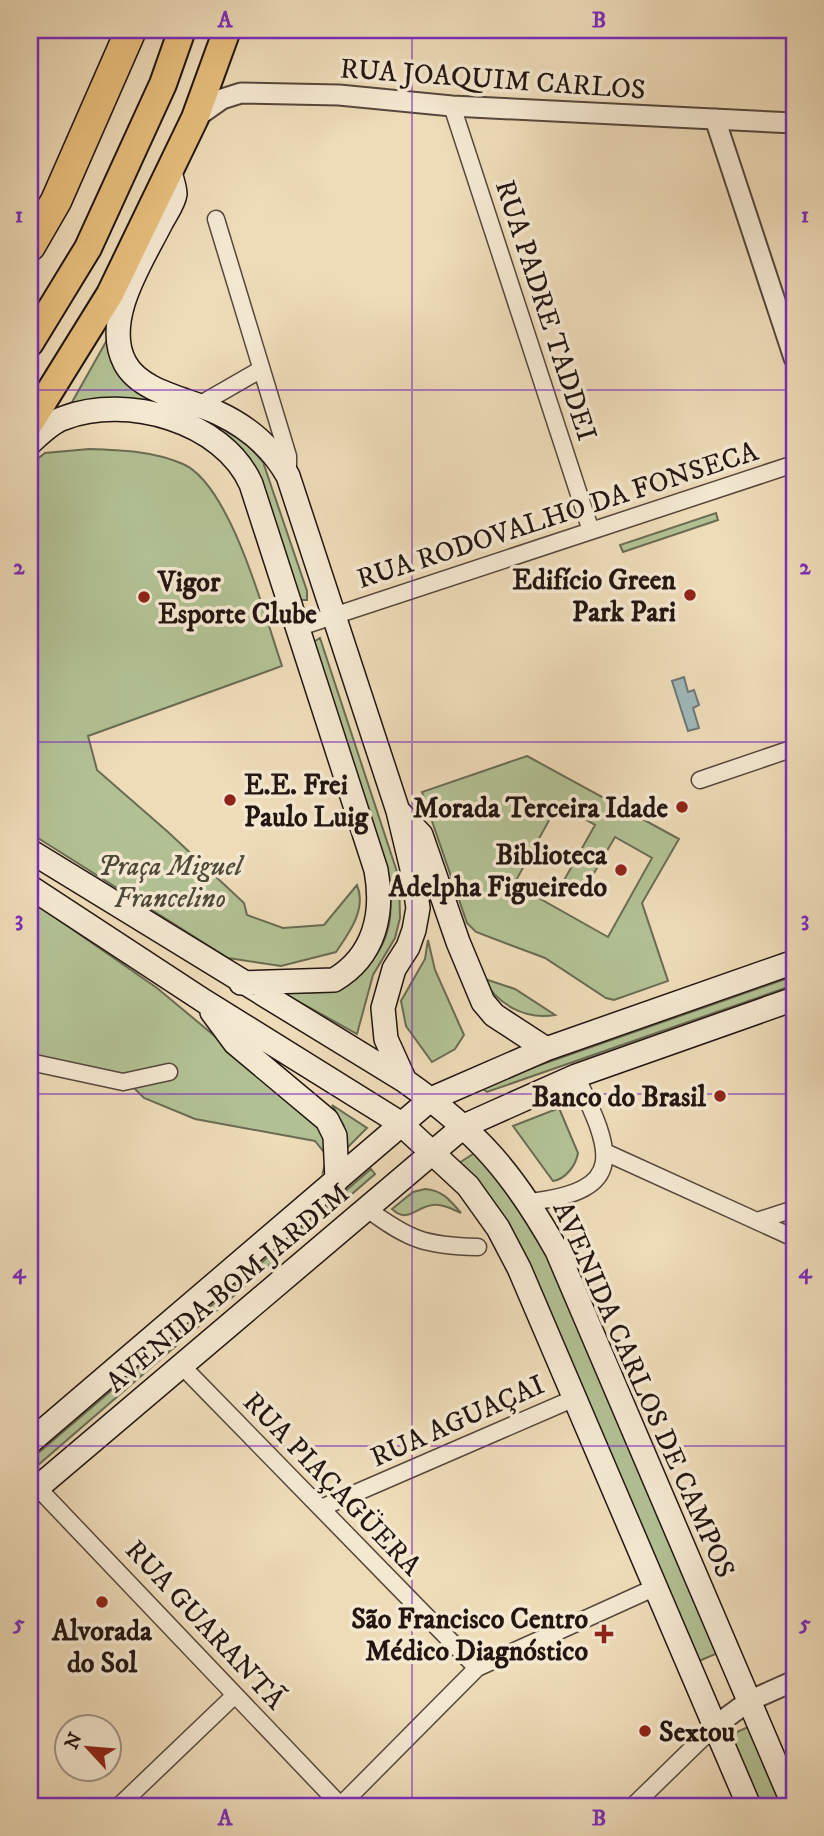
<svg xmlns="http://www.w3.org/2000/svg" width="824" height="1836" viewBox="0 0 824 1836" font-family="'IM FELL DW Pica',serif">
<style>
.green{fill:#b2c194;stroke:#6a6c53;stroke-width:2;fill-rule:evenodd}
.water{fill:#9fb8ba;stroke:#6d7777;stroke-width:2}
.lines{fill:none;stroke-linecap:round;stroke-linejoin:round}
.minor-casing{stroke:#56473c;stroke-width:19}
.tertiary-casing{stroke:#56473c;stroke-width:23}
.secondary-casing{stroke:#231612;stroke-width:26}
.trunk-casing{stroke:#231612;stroke-width:30}
.motorway-casing{stroke:#231612;stroke-width:33}
.minor{stroke:#f4e8d1;stroke-width:16}
.tertiary{stroke:#f4e8d1;stroke-width:19}
.secondary{stroke:#f4e8d1;stroke-width:23}
.trunk{stroke:#e7be7c;stroke-width:26}
.motorway{stroke:#e7be7c;stroke-width:30}
.grid{fill:none;stroke:#7b2cbf;stroke-width:2;stroke-opacity:0.55}
.poi-dot{fill:#8f2418;stroke:#f4e8d1;stroke-width:2.5}
.labels{text-anchor:middle;stroke-width:7;stroke-linejoin:round;paint-order:stroke}
.street-label{font-size:28px;fill:#231612;stroke:#f4e8d1}
.poi-label{font-size:28px;font-weight:bold;fill:#231612;stroke:#f4e8d1;text-anchor:end}
.park-label{font-size:28px;font-style:italic;fill:#4e4939;stroke:#f4e8d1}
.neatline{fill:none;stroke:#7b2cbf;stroke-width:2.5}
.grid-label{font-size:23px;text-anchor:middle;font-weight:bold;fill:#7b2cbf}
</style>
<rect width="100%" height="100%" fill="#eedbb8"/>
<filter id="stains"><feTurbulence type="fractalNoise" baseFrequency=".00286" numOctaves="4"/><feColorMatrix values="0 0 0 0 .2 0 0 0 0 .09 0 0 0 0 .02 0 0 0 .5 -.17"/></filter>
<radialGradient id="worn" r=".72"><stop offset=".6" stop-color="#630" stop-opacity="0"/><stop offset="1" stop-color="#630" stop-opacity=".3"/></radialGradient>
<path class="green" d="M107,340L119,369L243,439L263,462L307,591V600H299L239,450L101,403L71,404Z
M89,449C121,450 153,451 183,464C231,485 265,617 282,666L88,736L97,770L168,832L244,903L247,915L283,928L324,925L357,885C367,909 349,933 336,952L281,966L228,958L30,833V465L45,453Z
M716,513L718,520L623,552L620,545Z
M320,638L399,878L400,918L395,938L373,975L357,1034L278,990C322,994 332,997 366,966C417,919 376,840 358,786C343,738 327,691 312,643Z
M527,756L679,839L642,903L668,981L614,1000L606,998L545,958L476,932L467,923L422,792ZM558,804L595,825L563,882L583,892L615,837L652,858L608,937L514,884Z
M30,900L157,988L347,1146L344,1126L332,1105L367,1128L323,1172L327,1156L315,1141L195,1119L144,1098L127,1081L30,1059Z
M428,940L435,970L464,1035L455,1049L432,1062L406,1026L401,1001L425,959Z
M794,976V985L487,1092L483,1089V1085Z
M482,978L515,989L555,1015C523,1020 498,1004 482,978Z
M559,1108L578,1153C576,1165 566,1179 553,1181L513,1126Z
M476,1152L526,1216L547,1256L718,1653L699,1661L459,1163Z
M371,1169L375,1174L30,1472V1460Z
M425,1189C442,1190 450,1200 461,1213C452,1209 443,1204 433,1205C415,1207 408,1224 392,1209L413,1192Z
M748,1727L783,1806H760L730,1735Z"/>
<path class="water" d="M684,677L688,692L694,690L699,705L693,708L699,728L688,731L672,681Z"/>
<g class="lines">
<g class="minor-casing">
<path id="minor" d="M452,106L591,531
M216,219L288,456V474
M199,405L260,370
M297,628L794,464
M700,780L794,748
M30,1062L123,1082L169,1072
M607,1153L794,1238
M529,1202C632,1191 610,1148 576,1076
M366,1208C408,1239 424,1246 478,1247
M757,1221L794,1209
M181,1365L477,1668
M37,1487L341,1806
M321,1508L575,1398
M119,1806L235,1695
M340,1806L477,1668L656,1587
M633,1806L715,1726"/>
</g>
<g class="tertiary-casing">
<path id="tertiary" d="M195,118L222,99L241,93L339,95L452,106L794,123
M715,119L794,358
M715,1726L749,1701L794,1681"/>
</g>
<g class="secondary-casing">
<path id="secondary" d="M170,173C172,179 175,188 175,194C174,203 165,215 161,223C142,261 102,320 125,363C141,393 189,399 218,413C248,427 272,447 288,476L398,811L413,873L418,908L414,930L408,947L394,969L383,1008L386,1039L405,1081
M30,443C40,434 51,422 64,418C127,394 223,421 251,484L376,870C384,913 375,956 334,980L241,983
M400,813L421,835L458,942L483,1002L494,1015L546,1049
M30,851L405,1081C478,1132 514,1174 557,1251L794,1806
M30,887L204,1001L400,1123L468,1186L498,1228L519,1268L749,1806
M212,1012L235,1043L327,1120L335,1136L337,1180
M30,1442L431,1099L546,1049L794,962
M30,1494L464,1126L576,1076L794,999"/>
</g>
<g class="trunk-casing">
<path id="trunk" d="M30,343L88,248L163,84L182,30
M30,423L110,294L195,118L227,30"/>
</g>
<g class="motorway-casing">
<path id="motorway" d="M30,246L56,201L131,30"/>
</g>
<use href="#minor" class="minor"/>
<use href="#tertiary" class="tertiary"/>
<use href="#secondary" class="secondary"/>
<use href="#trunk" class="trunk"/>
<use href="#motorway" class="motorway"/>
</g>
<path class="grid" d="M412,30V1806M30,390H794M30,742H794M30,1094H794M30,1446H794"/>
<g class="poi-dot">
<circle cx="690" cy="595" r="7"/>
<circle cx="144" cy="597" r="7"/>
<circle cx="230" cy="800" r="7"/>
<circle cx="682" cy="807" r="7"/>
<circle cx="621" cy="870" r="7"/>
<circle cx="720" cy="1096" r="7"/>
<circle cx="102" cy="1602" r="7"/>
<path d="M600.5 1623.5h7v7h7v7h-7v7h-7v-7h-7v-7h7z"/>
<circle cx="645" cy="1731" r="7"/>
</g>
<g class="labels">
<g class="street-label">
<text transform="translate(493 78) rotate(4)" y="10">RUA JOAQUIM CARLOS</text>
<text transform="translate(547 310) rotate(72)" y="10">RUA PADRE TADDEI</text>
<text transform="translate(557 514) rotate(-18)" y="10">RUA RODOVALHO DA FONSECA</text>
<text transform="translate(227 1287) rotate(-40)" y="10">AVENIDA BOM JARDIM</text>
<text transform="translate(645 1389) rotate(66)" y="10">AVENIDA CARLOS DE CAMPOS</text>
<text transform="translate(457 1420) rotate(-24)" y="10">RUA AGUAÇAI</text>
<text transform="translate(333 1483) rotate(46)" y="10">RUA PIAÇAGÜERA</text>
<text transform="translate(206 1624) rotate(47)" y="10">RUA GUARANTÃ</text>
</g>
<g class="poi-label">
<text x="676" y="589">Edifício Green<tspan x="676" dy="32">Park Pari</tspan></text>
<text x="158" y="591" text-anchor="start">Vigor<tspan x="158" dy="32">Esporte Clube</tspan></text>
<text x="244" y="794" text-anchor="start">E.E. Frei<tspan x="244" dy="32">Paulo Luig</tspan></text>
<text x="668" y="817">Morada Terceira Idade</text>
<text x="607" y="864">Biblioteca<tspan x="607" dy="32">Adelpha Figueiredo</tspan></text>
<text x="706" y="1106">Banco do Brasil</text>
<text x="588" y="1628">São Francisco Centro<tspan x="588" dy="32">Médico Diagnóstico</tspan></text>
<text x="102" y="1640" text-anchor="middle">Alvorada<tspan x="102" dy="32">do Sol</tspan></text>
<text x="659" y="1741" text-anchor="start">Sextou</text>
</g>
<g class="park-label">
<text x="170" y="875">Praça Miguel<tspan x="170" dy="32">Francelino</tspan></text>
</g>
</g>
<rect width="824" height="1836" fill="none" stroke="#eedbb8" stroke-width="77"/>
<g transform="translate(88 1748) rotate(296)"><circle r="33" fill="#f4e8d1" stroke="#a09485" stroke-width="2"/>
<path d="M0-5L12 26L0 18L-12 26Z" fill="#8f2418"/>
<text y="-10" font-size="19" font-weight="bold" text-anchor="middle" fill="#231612">N</text>
</g>
<rect x="38" y="38" width="748" height="1760" class="neatline"/>
<g class="grid-label">
<text x="225" y="27">A</text>
<text x="599" y="27">B</text>
<text x="19" y="222">1</text>
<text x="805" y="222">1</text>
<text x="19" y="574">2</text>
<text x="805" y="574">2</text>
<text x="19" y="926">3</text>
<text x="805" y="926">3</text>
<text x="19" y="1278">4</text>
<text x="805" y="1278">4</text>
<text x="19" y="1630">5</text>
<text x="805" y="1630">5</text>
<text x="225" y="1825">A</text>
<text x="599" y="1825">B</text>
</g>
<rect width="100%" height="100%" filter="url(#stains)"/>
<rect width="100%" height="100%" fill="url(#worn)"/>
</svg>
